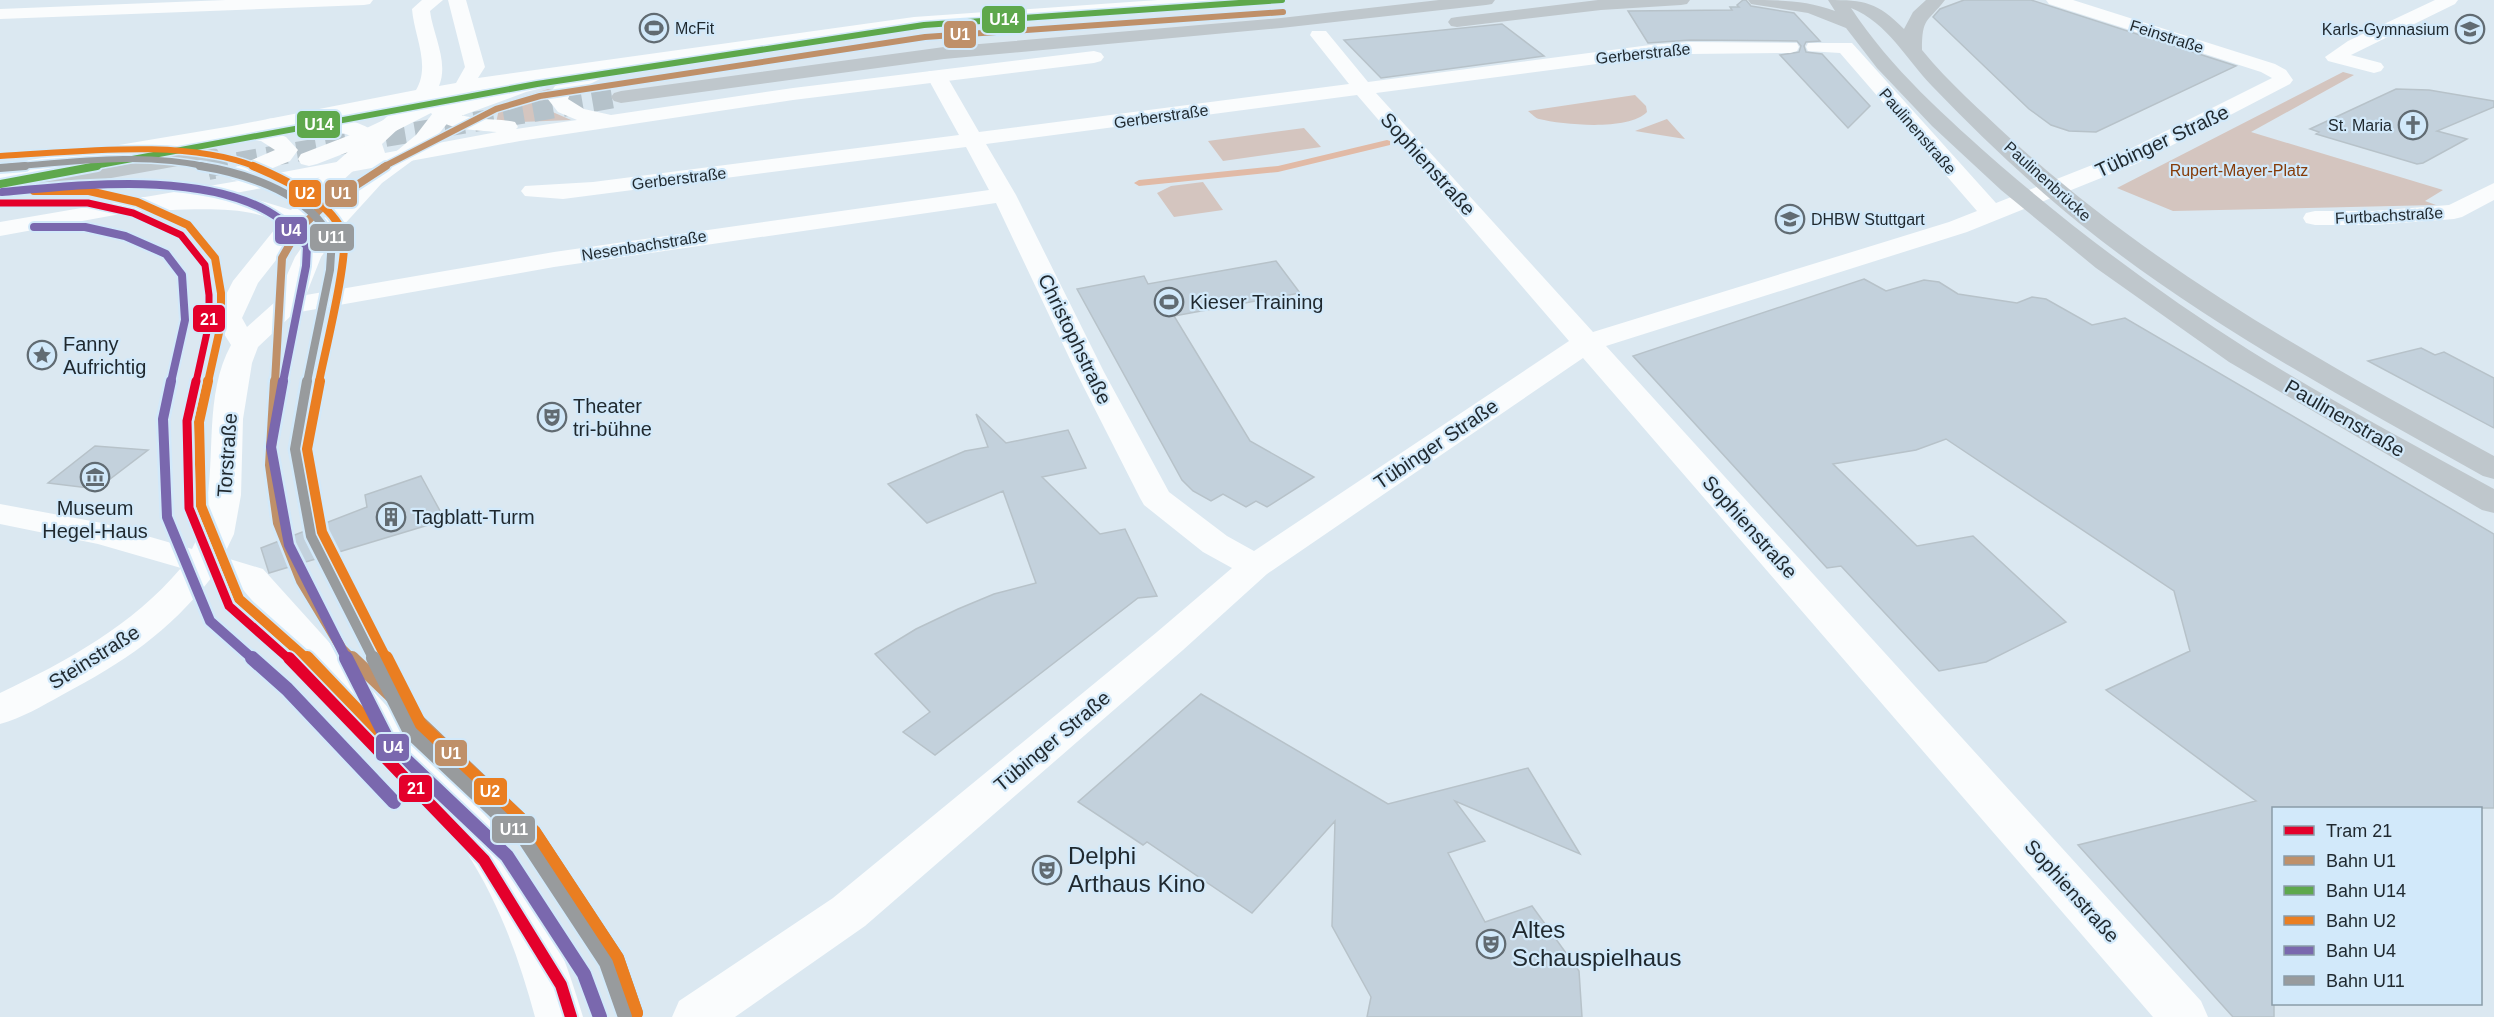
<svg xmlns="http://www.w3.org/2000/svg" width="2494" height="1017" viewBox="0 0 2494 1017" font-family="Arial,sans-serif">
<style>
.green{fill:#d4c5bf}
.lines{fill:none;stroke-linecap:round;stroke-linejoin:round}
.stream{fill:#e1baa6;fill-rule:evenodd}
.building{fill:#c3d1dc;stroke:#b7c2c9;stroke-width:1.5}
.primary-tunnel-far1{stroke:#b5c2ca;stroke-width:20;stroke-dasharray:20 10;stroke-linecap:butt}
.primary-tunnel{stroke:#b5c2ca;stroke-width:26;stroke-dasharray:26 13;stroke-linecap:butt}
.minor{fill:#fafcfd;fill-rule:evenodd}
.tertiary{fill:#fafcfd;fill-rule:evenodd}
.primary{fill:#bfc7cc;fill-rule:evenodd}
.rail-1-far3-casing{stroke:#d2e9fa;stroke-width:9}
.rail-1-far2-casing{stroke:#d2e9fa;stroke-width:12}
.rail-1-far1-casing{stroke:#d2e9fa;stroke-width:15}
.rail-1-casing{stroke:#d2e9fa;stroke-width:18}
.rail-2-far1-casing{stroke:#d2e9fa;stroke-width:9}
.rail-2-casing{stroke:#d2e9fa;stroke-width:12}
.rail-3-far3-casing{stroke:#d2e9fa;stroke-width:9}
.rail-3-far2-casing{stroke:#d2e9fa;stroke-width:12}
.rail-3-far1-casing{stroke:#d2e9fa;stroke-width:15}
.rail-3-casing{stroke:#d2e9fa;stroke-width:18}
.rail-4-far2-casing{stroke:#d2e9fa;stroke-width:12}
.rail-4-far1-casing{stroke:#d2e9fa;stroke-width:15}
.rail-4-casing{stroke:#d2e9fa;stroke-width:18}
.rail-5-far3-casing{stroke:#d2e9fa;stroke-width:9}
.rail-5-far2-casing{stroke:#d2e9fa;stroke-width:12}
.rail-5-far1-casing{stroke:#d2e9fa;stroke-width:15}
.rail-5-casing{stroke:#d2e9fa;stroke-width:18}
.rail-1-far3{stroke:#bf9069;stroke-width:6}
.rail-1-far2{stroke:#bf9069;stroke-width:8}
.rail-1-far1{stroke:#bf9069;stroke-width:10}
.rail-1{stroke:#bf9069;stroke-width:14}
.rail-2-far1{stroke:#5ea84c;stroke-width:6}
.rail-2{stroke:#5ea84c;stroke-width:8}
.rail-3-far3{stroke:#ea7e21;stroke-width:6}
.rail-3-far2{stroke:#ea7e21;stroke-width:8}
.rail-3-far1{stroke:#ea7e21;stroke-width:10}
.rail-3{stroke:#ea7e21;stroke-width:14}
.rail-4-far2{stroke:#7a68ae;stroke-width:8}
.rail-4-far1{stroke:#7a68ae;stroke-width:10}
.rail-4{stroke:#7a68ae;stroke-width:14}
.rail-5-far3{stroke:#989b9d;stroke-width:6}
.rail-5-far2{stroke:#989b9d;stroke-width:8}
.rail-5-far1{stroke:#989b9d;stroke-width:10}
.rail-5{stroke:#989b9d;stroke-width:14}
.tram-1-far2-casing{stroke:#d2e9fa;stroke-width:10}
.tram-1-far1-casing{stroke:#d2e9fa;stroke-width:14}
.tram-1-casing{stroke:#d2e9fa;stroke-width:16}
.tram-1-far2{stroke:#e4002b;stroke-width:7}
.tram-1-far1{stroke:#e4002b;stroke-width:9}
.tram-1{stroke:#e4002b;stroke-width:12}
.labels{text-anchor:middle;stroke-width:4.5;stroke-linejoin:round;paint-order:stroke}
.far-poi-label{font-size:16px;fill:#1f282e;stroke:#d2e9fa;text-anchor:start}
.far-street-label{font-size:16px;fill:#1f282e;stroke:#d2e9fa}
.far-park-label{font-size:16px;fill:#853b08;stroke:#d2e9fa}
.street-label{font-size:20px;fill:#1f282e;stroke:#d2e9fa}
.poi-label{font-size:20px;fill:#1f282e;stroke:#d2e9fa;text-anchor:start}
.near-poi-label{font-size:24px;fill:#1f282e;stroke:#d2e9fa;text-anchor:start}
.line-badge{stroke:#d2e9fa;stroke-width:2}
.badge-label{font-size:16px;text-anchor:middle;font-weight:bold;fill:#fff}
</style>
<rect width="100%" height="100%" fill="#dbe8f1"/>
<path class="green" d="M2343,72L2354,75L2251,132L2443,190L2425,201L2436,205L2173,211L2117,188Z
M548,89L552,90L546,100L548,110L571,120L496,123L500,104Z
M1635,95L1646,106L1647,112C1629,131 1564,125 1539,119C1535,118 1532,114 1528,111Z
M1667,119L1685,139L1635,131Z
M1304,128L1321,147L1223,161L1208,141Z
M1203,182L1223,210L1174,217L1157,193L1171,186Z"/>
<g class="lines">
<path class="stream" d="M1387,140L1390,141V145L1278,172L1139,186L1134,183L1139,180L1278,166Z"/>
</g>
<path class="building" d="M1743,0H1746L1751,6L1794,13L1820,41L1806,42L1804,46L1806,52L1822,54L1870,106L1848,128L1780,55L1799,52L1801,46L1797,41L1690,40L1648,43L1628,11L1732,10L1730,7H1739L1737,5Z
M1964,0H2031L2236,66L2096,132L2069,131L2051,125L2029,109L1933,17L1940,9Z
M1502,24L1544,56L1381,78L1344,40Z
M2396,89L2429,90L2494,101V107L2437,131L2467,139L2423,163L2417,164L2316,134L2319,132L2310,129Z
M1276,261L1300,293L1174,316L1250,441L1314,477L1267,507L1256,501L1246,507L1223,494L1211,501L1193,491L1182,480L1077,289L1144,276L1148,284Z
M1864,279L1886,291L1924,280L1939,282L1958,294L2017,303L2032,297L2046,299L2092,325L2125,318L2494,534V808H2274V1017H2233L2078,845L2256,801L2106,690L2190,651L2174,591L1946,439L1916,450L1833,464L1917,546L1973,536L2066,622L1986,662L1939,671L1841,566L1827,568L1633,356Z
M2421,348L2435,355L2444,352L2494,378V428L2368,361Z
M976,414L1006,443L1068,430L1086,468L1042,477L1100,534L1125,529L1157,596L1138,598L935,755L903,732L930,712L875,654L916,629L958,609L994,594L1036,583L1003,491L927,523L888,484L965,451L988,447Z
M95,446L148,450L97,489L48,483Z
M421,476L445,520L269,573L261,548L367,507L365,495Z
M1201,694L1388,804L1528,768L1580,854L1455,801L1485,841L1448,853L1485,922L1532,906L1579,971L1582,1017H1367L1371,997L1332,926L1335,821L1252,913L1147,842L1143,845L1078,802Z"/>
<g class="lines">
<path class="primary-tunnel-far1" d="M208,167L621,97"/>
<path class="primary-tunnel" d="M208,167L214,166"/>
<path class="minor" d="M226,0H373L370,4L364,5L0,19V9Z
M2046,0H2073L2275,64L2286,70L2293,80L2290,84L2136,164L1967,232L1606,346L2201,1001L2208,1017H2153L1583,358L1267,574L1183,650L865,926L735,1017H672L679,1001L833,898L1157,632L1232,568L1203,552L1144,505L1140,498L1076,372L996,203L554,267L294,313L258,347L252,363L243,419L241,495L234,534L223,557L263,569L495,826C537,885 563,948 583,1017H535C519,958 499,902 465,850L239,585L212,577C168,633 124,662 62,695C42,706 22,718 0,724V693C67,661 132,626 181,568L98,544L0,524V504L102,523L192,549C225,486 197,408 231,345L214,318L233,281L279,224C251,202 175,211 139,211L131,209L127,204L131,199L139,197L245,196L291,210L312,184L359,142C343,125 297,130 275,130L267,129L264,124L267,119L275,118C305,117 345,113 372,130L418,89H432L435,93L432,97L382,144L387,159L416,135L456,83H470L473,87L464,101L512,84L599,62L606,64L609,68L606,72L526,92L450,120L424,152L382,183L341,228L321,257L306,295L554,252L989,190L966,147L563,199L525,196L521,191L525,186L593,182L959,135L926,75L929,71H943L946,75L979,132L1349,84L1310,35L1312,31H1326L1368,82L1650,45L1690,42L1797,43L1799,47L1797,51L1790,53L1690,54L1650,57L1376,93L1593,332L1949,222L1977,211L1840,53L1808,51L1806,47L1808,43H1852L1996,203L2120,154L2272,78L2261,72L2049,4ZM1357,95L1569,341L1254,551L1227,536L1169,492L1104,372L1016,195L986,144ZM365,160L369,167L373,168L346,192L314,230L295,257L275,302L247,327L242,318L258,283L328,194Z
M2435,0H2458L2455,4L2351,55L2381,63L2384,67L2381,71L2374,73L2328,61L2325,57L2348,41Z
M2494,183V200L2462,217L2454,219L2373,225H2315L2306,223L2303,218L2306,213L2315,211H2373L2449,205Z"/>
<path class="tertiary" d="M422,0H443L430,11C433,35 449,62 439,86L456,83L465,67L448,0H466L485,67L478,78L914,17L1158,0H1245L1242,4L1236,5L914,27L605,71L607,73L604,77L570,94L568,99L584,109L611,115L793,88L1094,51L1101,53L1104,57L1101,61L1094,63L793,100L520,141L0,236V222L238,181L231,179L228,174L231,169L275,150L261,141L235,138L0,179V165L232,126L416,90C431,65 414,36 412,9ZM577,75L555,86L547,98L558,112L577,120L516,129L518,127L515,122C494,117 461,123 446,105L468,92ZM422,102L358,132L301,154L298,159L301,164L309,166L317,164L374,142L431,113C445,131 476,130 497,132L246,179L290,161L298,150L286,137L271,131Z"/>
<path class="primary" d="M1439,0H1495L1492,4L1486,5L1281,28L944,59L621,103L614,101L611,97L614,93L621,91L944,47L1281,18Z
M1598,0H1690L1687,4L1681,5L1601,10L1457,27L1451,26L1448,22L1451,18L1457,17Z
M1748,0C1779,0 1806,0 1835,11L1828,0C1865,0 1877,2 1904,29L1913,12L1926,0H1945C1927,23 1922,17 1922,50C1949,83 1981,111 2012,140C2158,273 2322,362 2494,456V479L2483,476C2344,398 2203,323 2079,223C2027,181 1978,134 1932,86C1906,59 1888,23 1851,8C1891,69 1947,118 2001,166C2079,233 2162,295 2249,350C2329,400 2412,444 2494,489V513L2482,510L2229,362L2096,268L2001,190L1932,126L1877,68L1846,28L1808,13L1757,5L1751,4Z
M209,147L217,149L220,154L217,159L0,198V184Z"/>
<g class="rail-1-far3-casing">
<path id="rail-1-far3" d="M383,167L496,109L540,96L925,37L1283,12"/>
</g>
<g class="rail-1-far2-casing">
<path id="rail-1-far2" d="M275,382L282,258L298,230L320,209L386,166"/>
</g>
<g class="rail-1-far1-casing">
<path id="rail-1-far1" d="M275,381L270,465L278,523L301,581L342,649L353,660"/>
</g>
<g class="rail-1-casing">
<path id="rail-1" d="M352,658L534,832L617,958L636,1013"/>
</g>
<g class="rail-2-far1-casing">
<path id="rail-2-far1" d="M89,167L537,84L924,25L1282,0"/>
</g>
<g class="rail-2-casing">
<path id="rail-2" d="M0,184L97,166"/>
</g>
<g class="rail-3-far3-casing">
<path id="rail-3-far3" d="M0,156C76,152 185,138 256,167"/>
</g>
<g class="rail-3-far2-casing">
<path id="rail-3-far2" d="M253,166C282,178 330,201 343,233C350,252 324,356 319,382
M34,191H89L137,202L188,225L215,258L221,293V324L208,382"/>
</g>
<g class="rail-3-far1-casing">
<path id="rail-3-far1" d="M208,381L199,422L201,506L239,599L308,660
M320,381L307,449L322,532L387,660"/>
</g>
<g class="rail-3-casing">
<path id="rail-3" d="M307,658L420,777
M386,658L420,725L534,832L617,958L636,1013"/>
</g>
<g class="rail-4-far2-casing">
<path id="rail-4-far2" d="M2,192C82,185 213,169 281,220C290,228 298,238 307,246L306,266L283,382
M34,227H85L125,236L166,254L182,275L185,320L171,382"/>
</g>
<g class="rail-4-far1-casing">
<path id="rail-4-far1" d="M171,381L163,419L167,517L210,621L254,660
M283,381L271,447L289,545L347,660"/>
</g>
<g class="rail-4-casing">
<path id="rail-4" d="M252,658L287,689L394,802
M346,658L390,745L507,856L584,974L600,1017"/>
</g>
<g class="rail-5-far3-casing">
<path id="rail-5-far3" d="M7,167C72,162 144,152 208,167"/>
</g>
<g class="rail-5-far2-casing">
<path id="rail-5-far2" d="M200,166C239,172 287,187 315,216C321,222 326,231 332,238L330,270L307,382
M0,168L25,166"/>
</g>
<g class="rail-5-far1-casing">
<path id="rail-5-far1" d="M307,381L295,449L311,536L374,660"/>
</g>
<g class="rail-5-casing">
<path id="rail-5" d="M373,658L410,732L525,840L606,963L625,1017"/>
</g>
<use href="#rail-1-far3" class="rail-1-far3"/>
<use href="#rail-1-far2" class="rail-1-far2"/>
<use href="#rail-1-far1" class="rail-1-far1"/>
<use href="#rail-1" class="rail-1"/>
<use href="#rail-2-far1" class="rail-2-far1"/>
<use href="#rail-2" class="rail-2"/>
<use href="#rail-3-far3" class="rail-3-far3"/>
<use href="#rail-3-far2" class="rail-3-far2"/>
<use href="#rail-3-far1" class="rail-3-far1"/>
<use href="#rail-3" class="rail-3"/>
<use href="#rail-4-far2" class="rail-4-far2"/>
<use href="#rail-4-far1" class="rail-4-far1"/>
<use href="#rail-4" class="rail-4"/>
<use href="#rail-5-far3" class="rail-5-far3"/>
<use href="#rail-5-far2" class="rail-5-far2"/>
<use href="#rail-5-far1" class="rail-5-far1"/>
<use href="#rail-5" class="rail-5"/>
<g class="tram-1-far2-casing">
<path id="tram-1-far2" d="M0,203H88L133,213L181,235L205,265L209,295V323L196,382"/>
</g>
<g class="tram-1-far1-casing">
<path id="tram-1-far1" d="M196,381L187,421L189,508L229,606L290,660"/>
</g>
<g class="tram-1-casing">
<path id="tram-1" d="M289,658L484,860L561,985L571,1017"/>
</g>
<use href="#tram-1-far2" class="tram-1-far2"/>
<use href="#tram-1-far1" class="tram-1-far1"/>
<use href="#tram-1" class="tram-1"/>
</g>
<defs>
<g id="stadium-ring" transform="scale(1.5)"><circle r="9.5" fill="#d2e9fa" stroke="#616b72" stroke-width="1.5"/><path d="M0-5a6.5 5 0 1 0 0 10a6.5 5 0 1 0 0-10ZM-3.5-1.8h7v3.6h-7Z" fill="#616b72"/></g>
<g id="school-ring" transform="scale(1.5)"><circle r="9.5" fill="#d2e9fa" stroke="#616b72" stroke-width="1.5"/><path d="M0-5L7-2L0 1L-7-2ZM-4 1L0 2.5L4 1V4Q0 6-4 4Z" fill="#616b72"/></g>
<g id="church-ring" transform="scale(1.5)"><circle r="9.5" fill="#d2e9fa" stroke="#616b72" stroke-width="1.5"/><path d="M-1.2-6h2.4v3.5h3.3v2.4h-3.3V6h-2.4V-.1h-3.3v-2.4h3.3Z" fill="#616b72"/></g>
<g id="university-ring" transform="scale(1.5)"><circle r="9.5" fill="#d2e9fa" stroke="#616b72" stroke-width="1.5"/><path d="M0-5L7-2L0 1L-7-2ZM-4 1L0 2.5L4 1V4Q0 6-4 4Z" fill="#616b72"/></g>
<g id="sight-ring" transform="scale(1.5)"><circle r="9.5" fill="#d2e9fa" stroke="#616b72" stroke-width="1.5"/><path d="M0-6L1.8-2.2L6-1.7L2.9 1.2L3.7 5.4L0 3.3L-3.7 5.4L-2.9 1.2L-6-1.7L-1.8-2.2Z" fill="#616b72"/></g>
<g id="theatre-ring" transform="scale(1.5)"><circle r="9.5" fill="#d2e9fa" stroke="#616b72" stroke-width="1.5"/><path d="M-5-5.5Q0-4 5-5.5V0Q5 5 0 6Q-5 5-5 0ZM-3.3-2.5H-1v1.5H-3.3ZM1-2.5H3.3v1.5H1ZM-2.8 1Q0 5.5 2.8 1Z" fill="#616b72"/></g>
<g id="museum-ring" transform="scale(1.5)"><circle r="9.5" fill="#d2e9fa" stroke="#616b72" stroke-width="1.5"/><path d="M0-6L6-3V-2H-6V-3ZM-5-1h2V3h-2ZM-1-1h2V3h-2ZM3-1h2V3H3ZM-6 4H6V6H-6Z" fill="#616b72"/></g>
<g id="building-ring" transform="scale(1.5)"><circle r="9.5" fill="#d2e9fa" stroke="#616b72" stroke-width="1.5"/><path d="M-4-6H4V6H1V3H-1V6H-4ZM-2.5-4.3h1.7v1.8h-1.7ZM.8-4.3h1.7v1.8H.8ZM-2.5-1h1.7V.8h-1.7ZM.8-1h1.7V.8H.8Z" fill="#616b72"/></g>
</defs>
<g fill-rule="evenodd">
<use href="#stadium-ring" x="654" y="28"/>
<use href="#school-ring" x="2470" y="29"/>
<use href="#church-ring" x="2413" y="125"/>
<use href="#university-ring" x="1790" y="219"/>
<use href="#stadium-ring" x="1169" y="302"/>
<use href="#sight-ring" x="42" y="355"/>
<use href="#theatre-ring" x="552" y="417"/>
<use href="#museum-ring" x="95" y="477"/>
<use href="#building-ring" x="391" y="517"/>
<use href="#theatre-ring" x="1047" y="870"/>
<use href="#theatre-ring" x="1491" y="944"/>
</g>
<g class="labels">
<g class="far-poi-label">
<text x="675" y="34">McFit</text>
<text x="2449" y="35" text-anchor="end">Karls-Gymnasium</text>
<text x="2392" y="131" text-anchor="end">St. Maria</text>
<text x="1811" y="225">DHBW Stuttgart</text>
</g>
<g class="far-street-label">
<text transform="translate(2167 36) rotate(18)" y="6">Feinstraße</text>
<text transform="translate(1643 53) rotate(-6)" y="6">Gerberstraße</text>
<text transform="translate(1161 116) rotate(-8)" y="6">Gerberstraße</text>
<text transform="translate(1918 131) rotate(49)" y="6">Paulinenstraße</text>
<text transform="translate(679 178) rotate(-7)" y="6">Gerberstraße</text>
<text transform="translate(2048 181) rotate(42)" y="6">Paulinenbrücke</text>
<text transform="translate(2389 215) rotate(-3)" y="6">Furtbachstraße</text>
<text transform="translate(644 245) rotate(-9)" y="6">Nesenbachstraße</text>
</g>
<g class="far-park-label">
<text x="2239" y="176">Rupert-Mayer-Platz</text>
</g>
<g class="street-label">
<text transform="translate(2162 141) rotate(-25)" y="7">Tübinger Straße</text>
<text transform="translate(1428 164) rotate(48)" y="7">Sophienstraße</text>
<text transform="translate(1075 339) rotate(64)" y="7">Christophstraße</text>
<text transform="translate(2345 418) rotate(30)" y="7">Paulinenstraße</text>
<text transform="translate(1436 444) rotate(-34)" y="7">Tübinger Straße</text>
<text transform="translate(227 455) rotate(-86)" y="7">Torstraße</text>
<text transform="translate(1750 527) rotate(48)" y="7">Sophienstraße</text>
<text transform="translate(94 657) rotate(-32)" y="7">Steinstraße</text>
<text transform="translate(1052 741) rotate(-40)" y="7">Tübinger Straße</text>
<text transform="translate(2072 891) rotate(48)" y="7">Sophienstraße</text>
</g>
<g class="poi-label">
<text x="1190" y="309">Kieser Training</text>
<text x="63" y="351">Fanny<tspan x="63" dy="23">Aufrichtig</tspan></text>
<text x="573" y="413">Theater<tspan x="573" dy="23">tri-bühne</tspan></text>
<text x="95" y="515" text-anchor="middle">Museum<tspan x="95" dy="23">Hegel-Haus</tspan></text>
<text x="412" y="524">Tagblatt-Turm</text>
</g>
<g class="near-poi-label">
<text x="1068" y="864">Delphi<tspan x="1068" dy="28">Arthaus Kino</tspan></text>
<text x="1512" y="938">Altes<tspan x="1512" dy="28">Schauspielhaus</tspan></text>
</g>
</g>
<g class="line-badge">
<rect x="981" y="5" width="45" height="29" rx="6" fill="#5ea84c"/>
<rect x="943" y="20" width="34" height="29" rx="6" fill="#bf9069"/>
<rect x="296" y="110" width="45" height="29" rx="6" fill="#5ea84c"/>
<rect x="288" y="179" width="34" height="29" rx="6" fill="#ea7e21"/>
<rect x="324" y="179" width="34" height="29" rx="6" fill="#bf9069"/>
<rect x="274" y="216" width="34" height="29" rx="6" fill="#7a68ae"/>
<rect x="309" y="223" width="46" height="29" rx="6" fill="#989b9d"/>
<rect x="192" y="304" width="34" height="29" rx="6" fill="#e4002b"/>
<rect x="375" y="733" width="35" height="29" rx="6" fill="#7a68ae"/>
<rect x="434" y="739" width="34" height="28" rx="6" fill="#bf9069"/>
<rect x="398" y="774" width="35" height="29" rx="6" fill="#e4002b"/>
<rect x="473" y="777" width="35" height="29" rx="6" fill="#ea7e21"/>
<rect x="491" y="815" width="45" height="29" rx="6" fill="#989b9d"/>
</g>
<g class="badge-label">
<text x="1004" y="25">U14</text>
<text x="960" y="40">U1</text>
<text x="319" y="130">U14</text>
<text x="305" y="199">U2</text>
<text x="341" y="199">U1</text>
<text x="291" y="236">U4</text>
<text x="332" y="243">U11</text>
<text x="209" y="325">21</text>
<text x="393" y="753">U4</text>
<text x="451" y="759">U1</text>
<text x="416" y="794">21</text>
<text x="490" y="797">U2</text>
<text x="514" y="835">U11</text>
</g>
<rect x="2272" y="807" width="210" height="198" fill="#d2e9fa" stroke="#8a9ca8" stroke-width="1.5"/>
<rect x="2284" y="826" width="30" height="9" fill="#e4002b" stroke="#8a9ca8" stroke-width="1.5"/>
<text x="2326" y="837" font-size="18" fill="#1f282e">Tram 21</text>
<rect x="2284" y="856" width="30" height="9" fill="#bf9069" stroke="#8a9ca8" stroke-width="1.5"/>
<text x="2326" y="867" font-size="18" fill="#1f282e">Bahn U1</text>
<rect x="2284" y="886" width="30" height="9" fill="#5ea84c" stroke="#8a9ca8" stroke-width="1.5"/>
<text x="2326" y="897" font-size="18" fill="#1f282e">Bahn U14</text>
<rect x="2284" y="916" width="30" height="9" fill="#ea7e21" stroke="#8a9ca8" stroke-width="1.5"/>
<text x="2326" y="927" font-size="18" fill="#1f282e">Bahn U2</text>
<rect x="2284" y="946" width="30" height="9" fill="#7a68ae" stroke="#8a9ca8" stroke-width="1.5"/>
<text x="2326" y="957" font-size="18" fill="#1f282e">Bahn U4</text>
<rect x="2284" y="976" width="30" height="9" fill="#989b9d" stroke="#8a9ca8" stroke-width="1.5"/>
<text x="2326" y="987" font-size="18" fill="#1f282e">Bahn U11</text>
</svg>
